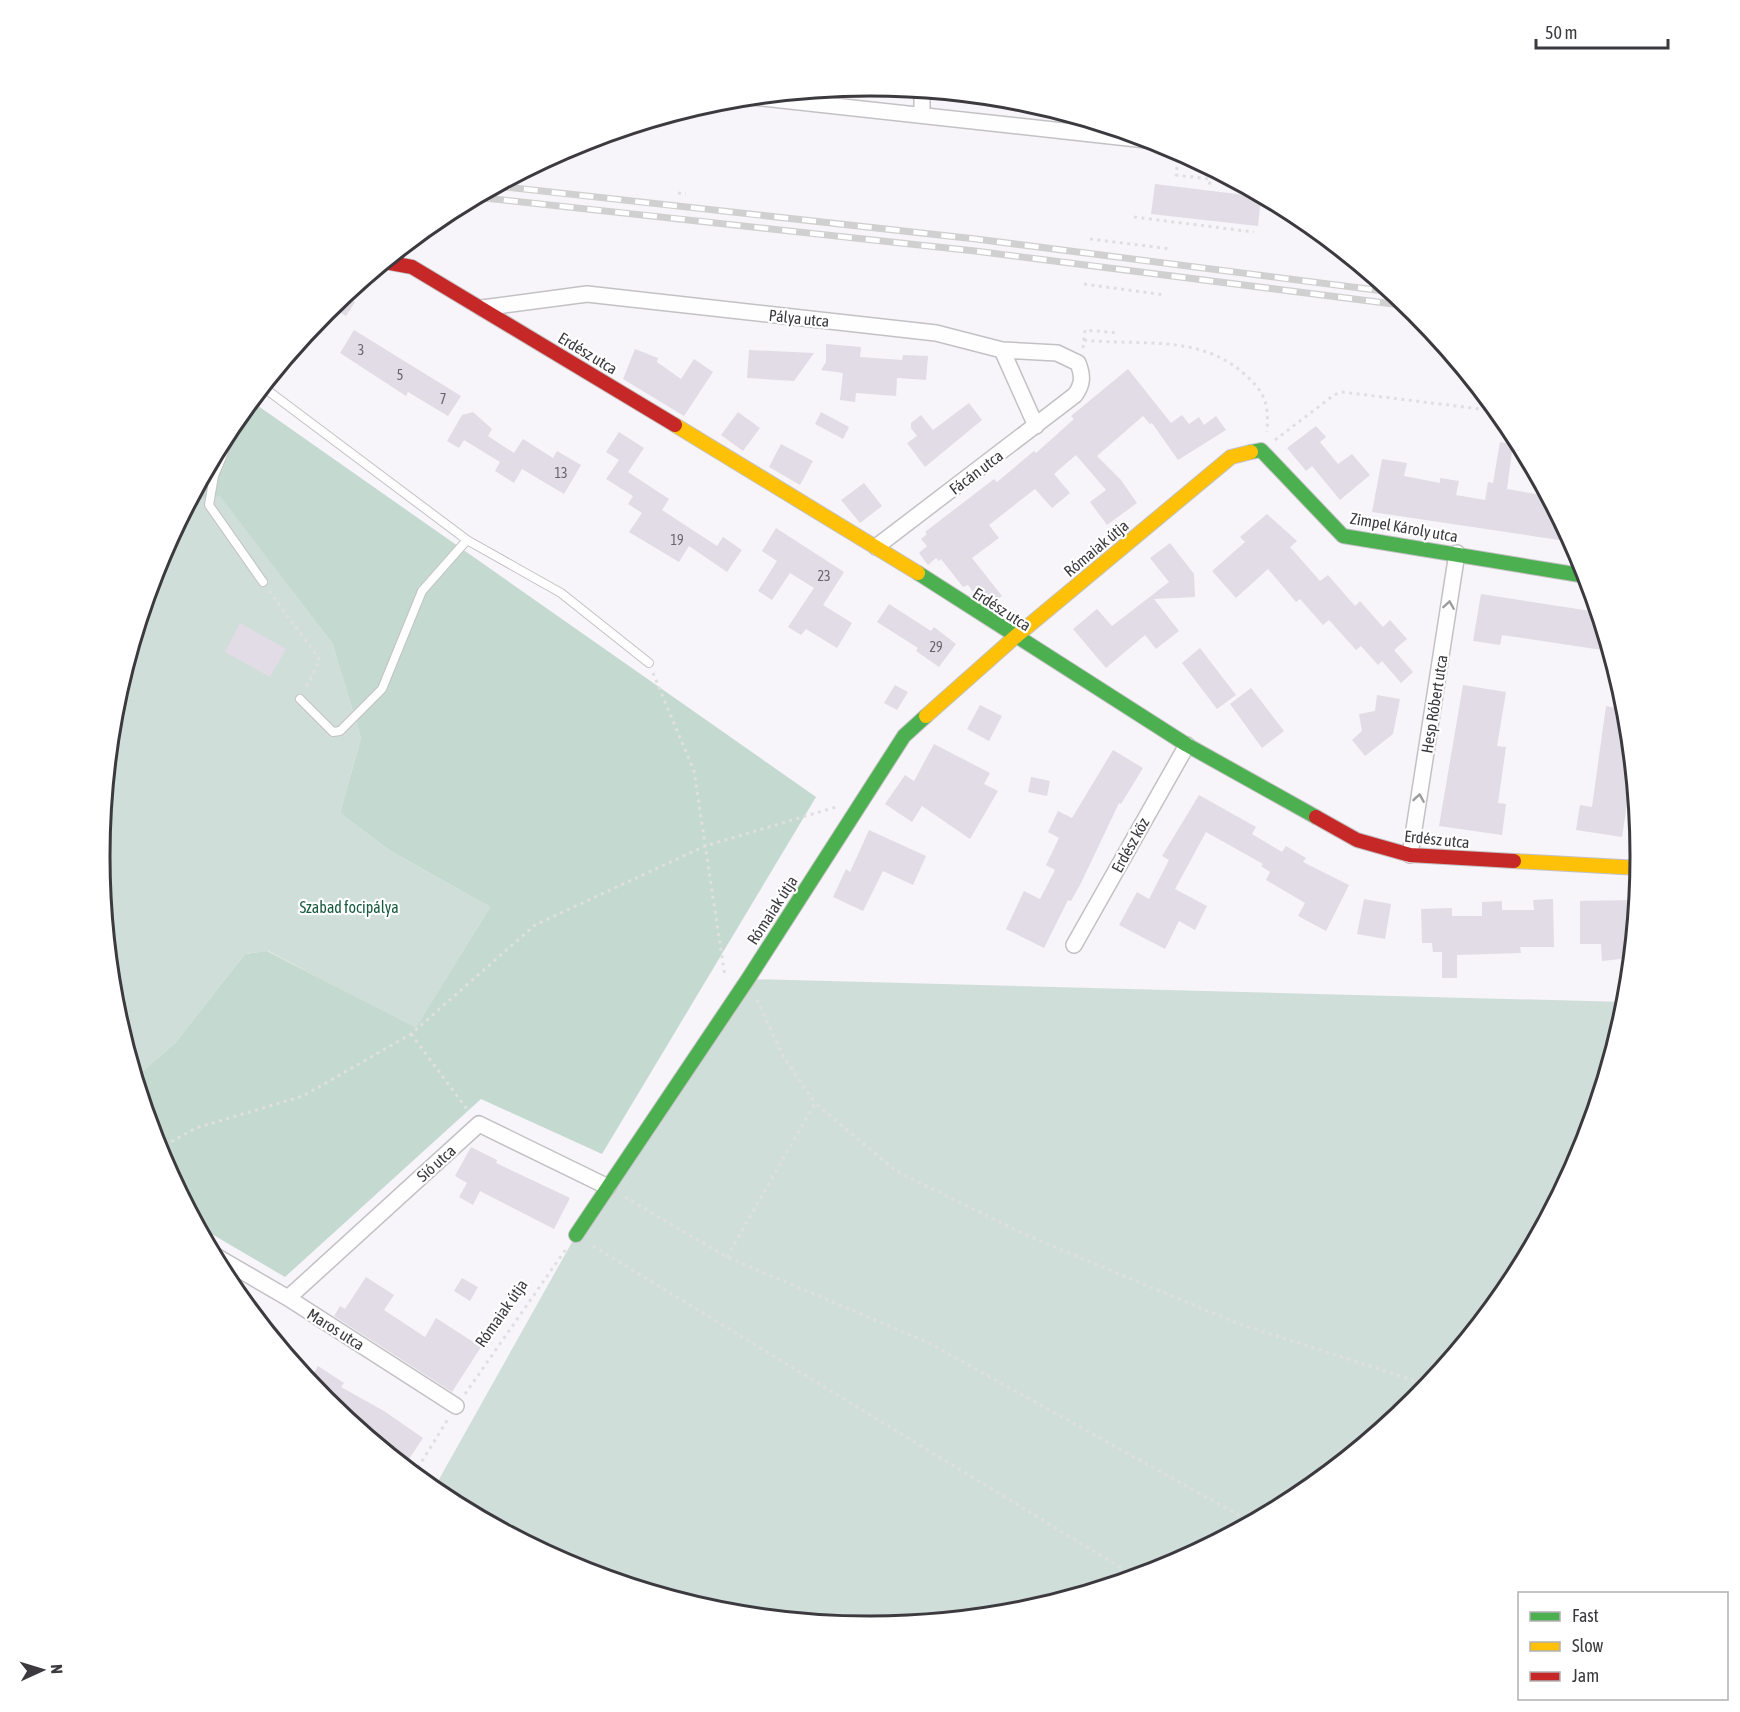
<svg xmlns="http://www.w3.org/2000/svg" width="1740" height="1712" viewBox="0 0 1740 1712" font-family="'Asap Condensed',sans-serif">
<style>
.green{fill:#d0ded9}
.forest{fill:#c4d9d0}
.building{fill:#e1dce5}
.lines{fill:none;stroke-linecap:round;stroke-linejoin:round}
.lane-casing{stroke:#c3c1c4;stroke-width:10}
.street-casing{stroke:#c3c1c4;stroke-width:18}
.fast-casing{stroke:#c3c1c4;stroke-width:16}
.slow-casing{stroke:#c3c1c4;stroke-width:16}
.jam-casing{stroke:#c3c1c4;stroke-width:16}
.path{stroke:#dfdfe0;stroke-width:3;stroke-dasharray:3 4.5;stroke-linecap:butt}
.lane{stroke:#fefefe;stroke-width:8}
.street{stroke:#fefefe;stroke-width:15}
.fast{stroke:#4caf50;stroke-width:14}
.slow{stroke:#ffc107;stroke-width:14}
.jam{stroke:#c62828;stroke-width:14}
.rail-casing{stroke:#d1d0d1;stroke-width:7}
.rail{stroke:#fff;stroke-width:4.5;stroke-dasharray:14;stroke-linecap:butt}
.oneway{stroke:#9d9c9e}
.labels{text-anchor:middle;stroke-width:4.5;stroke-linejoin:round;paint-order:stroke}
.number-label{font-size:14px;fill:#67646a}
.street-label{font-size:16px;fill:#3c3a3e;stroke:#fff}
.park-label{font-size:16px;fill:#175a41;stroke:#fff}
.rim{fill:none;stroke:#3c3a3e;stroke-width:3}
</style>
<rect width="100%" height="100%" fill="#f7f5f9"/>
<path class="green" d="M220,495L332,643L361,738L340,813L389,850L490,907L416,1029L268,951L245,954L175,1043L136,1077L114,1006L100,856L114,705L158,561L190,501Z
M748,979L1626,1002L1582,1151L1510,1284L1415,1401L1298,1497L1165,1568L1020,1612L870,1626L719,1612L575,1568L433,1490L576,1235Z"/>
<path class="forest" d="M251,401L816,797L602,1154L481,1099L285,1277L198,1226L158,1151L136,1077L175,1043L245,954L267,951L416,1028L490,907L389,850L340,813L361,738L332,643L220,496L190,501L230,428Z"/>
<path class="building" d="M1155,184L1261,197L1258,226L1151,214Z
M344,295L355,302L346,316L331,307Z
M354,330L461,396L448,416L408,392L406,396L340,353Z
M826,344L861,347L860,357L902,360L903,355L928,356L926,380L897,378L896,396L856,393L855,402L840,400L843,373L821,370L826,362Z
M635,349L658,358L657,362L681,379L694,359L713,372L684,416L623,379Z
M749,350L814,353L794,381L747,378Z
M1128,369L1171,423L1182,415L1189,424L1199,417L1204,425L1216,416L1226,430L1178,460L1152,423L1150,424L1143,416L1097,456L1121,480L1137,503L1107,525L1090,502L1106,490L1076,455L1054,474L1070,493L1052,508L1035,489L989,525L999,538L972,558L1002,596L990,605L976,596L968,585L963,587L941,559L939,561L936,558L928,565L919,553L927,546L921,539L927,534L925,532L994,479L997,482L1034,451L1036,453L1074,419L1071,416Z
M969,403L982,420L925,467L907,443L917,436L911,428V423L921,415L933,430Z
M473,412L492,429L488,436L514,453L523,439L553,458L557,451L581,465L564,494L522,469L514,483L495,471L500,462L464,440L459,448L447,441L462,415Z
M738,412L760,428L743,451L721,435Z
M821,412L849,427L843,439L815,424Z
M1316,426L1326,437L1320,442L1338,464L1352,454L1370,475L1340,500L1312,466L1306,471L1287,448Z
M619,432L644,448L628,472L669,499L662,510L717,546L723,537L742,550L727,572L689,546L679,562L629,532L642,513L628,504L633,496L606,479L619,460L606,452Z
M1500,442L1513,444L1507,489L1547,496L1572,542L1372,512L1382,459L1407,463L1404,476L1440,483V478L1459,481L1456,495L1485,500L1488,482L1493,483Z
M781,444L813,461L800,485L769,467Z
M864,483L882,506L860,523L841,500Z
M1267,514L1297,541L1290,547L1320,581L1328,575L1355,606L1360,601L1383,627L1390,620L1407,639L1394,650L1413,672L1401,683L1382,661L1378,665L1361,646L1356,650L1329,620L1323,625L1300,599L1296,602L1268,569L1236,598L1212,571L1245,542L1240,537Z
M776,528L844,572L823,605L852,623L837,648L806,629L801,635L788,627L814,588L790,573L772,600L758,591L777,561L762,551Z
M1170,543L1194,574L1195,597L1154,599L1179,631L1156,649L1145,635L1106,668L1073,629L1097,609L1112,626L1169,582L1150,558Z
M1481,594L1597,612L1609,651L1502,635L1500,645L1473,641Z
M889,604L931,631L934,627L956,644L939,667L916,651L918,648L877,622Z
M240,623L286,649L270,677L225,652Z
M1200,648L1236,695L1217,709L1182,663Z
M895,685L908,692L897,710L884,703Z
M1463,685L1506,692L1497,746L1506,747L1498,803L1506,804L1502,835L1439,826Z
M1251,688L1284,731L1262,748L1230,704Z
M1377,695L1400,699L1393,734L1365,756L1352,740L1362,731L1359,714L1375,711Z
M980,705L1002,716L989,741L967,729Z
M1606,706L1626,710L1632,771L1622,837L1576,830L1580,805L1592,807Z
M934,744L990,773L984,784L998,791L970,839L922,806L912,822L885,804L905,775L914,781Z
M1113,750L1143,768L1121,804L1119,803L1081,883L1071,901L1068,900L1044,948L1006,929L1024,891L1040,899L1055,870L1046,865L1059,838L1048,832L1058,811L1072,818Z
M1031,777L1050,781L1047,796L1028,792Z
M1199,795L1256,827L1252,834L1282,852L1286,846L1306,858L1303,862L1349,885L1326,931L1298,916L1305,903L1266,880L1270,872L1261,866L1263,864L1206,832L1175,889L1207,906L1195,930L1179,921L1165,949L1119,925L1137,892L1149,899L1169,860L1162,856Z
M869,830L926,856L913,885L883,871L863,911L833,897L846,869L850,872Z
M1364,899L1391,904L1385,939L1357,934Z
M1553,899L1554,947H1520L1521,953L1457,955V978H1442V952H1433L1432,943H1422L1421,909L1452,908V916H1482V902L1502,901V910H1534L1533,900Z
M1635,900L1630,958L1602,961L1601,944H1580V901Z
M471,1147L497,1160L496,1163L570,1198L554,1229L480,1191L473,1205L459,1197L467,1183L455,1176Z
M366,1277L394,1295L384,1310L425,1337L436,1318L481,1347L452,1392L334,1316L340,1306L345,1309Z
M462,1278L478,1287L470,1301L454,1291Z
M318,1366L344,1383L341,1387L384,1411L423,1438L405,1465L383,1448L387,1442L351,1422L325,1401L309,1381Z"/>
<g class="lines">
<g class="lane-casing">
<path id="lane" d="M263,387L467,540L561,593L649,663
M238,418L214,476L209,505L263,582
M300,699L333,732L340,731L382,689L422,591L467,540"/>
</g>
<g class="street-casing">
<path id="street" d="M753,97L1155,141
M922,115V91
M482,308L587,294L936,333L1002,350L1057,353L1078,363C1083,376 1083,384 1075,395L876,547
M1002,350L1036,426
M1410,855L1457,553
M1074,945L1187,745
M214,1255L288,1298L456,1406
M288,1298L479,1124L608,1187"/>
</g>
<g class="fast-casing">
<path id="fast" d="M1251,452L1261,450L1343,536L1586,576
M918,573L1187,745L1316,817
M576,1235L748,979L904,736L926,716"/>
</g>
<g class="slow-casing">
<path id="slow" d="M675,425L918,573
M926,716L1015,637L1231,457L1251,452
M1514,861L1639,868"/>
</g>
<g class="jam-casing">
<path id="jam" d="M385,262L412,267L675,425
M1316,817L1357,840L1410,855L1514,861"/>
</g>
<path class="path" d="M1179,152L1176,175L1210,179L1209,188
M678,193L686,194
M1134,217L1254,232
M1090,239L1171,249
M1084,284L1165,295
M1084,340C1138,346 1198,334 1242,372C1265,392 1269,402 1267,432
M1083,348L1085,330L1119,333
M1275,440L1334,395L1342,392L1497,411
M269,591L320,660L305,689
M653,673L694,771L725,977
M757,1000L783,1056L815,1103
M411,1034L469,1112
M158,1149L196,1128L303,1096L411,1034L535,925L705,846L836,807
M625,1197L727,1257L929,1343L1251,1522
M593,1246L1136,1577
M727,1257L815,1103L896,1171L1024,1234L1234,1322L1428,1385
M465,1394L566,1249
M414,1474L448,1419"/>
<use href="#lane" class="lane"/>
<use href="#street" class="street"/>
<use href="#fast" class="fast"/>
<use href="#slow" class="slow"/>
<use href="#jam" class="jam"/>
<g class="rail-casing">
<path id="rail" d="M496,186L976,239L1391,292
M476,197L975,251L1409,306"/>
</g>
<use href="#rail" class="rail"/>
</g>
<defs><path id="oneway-chevron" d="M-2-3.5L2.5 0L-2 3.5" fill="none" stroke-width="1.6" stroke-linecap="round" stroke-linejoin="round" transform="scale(1.5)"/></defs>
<g class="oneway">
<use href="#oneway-chevron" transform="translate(1449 605) rotate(-81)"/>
<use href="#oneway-chevron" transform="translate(1419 798) rotate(-81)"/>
</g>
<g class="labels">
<g class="number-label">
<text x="361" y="355">3</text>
<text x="400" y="380">5</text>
<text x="443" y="404">7</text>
<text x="561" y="478">13</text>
<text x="677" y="545">19</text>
<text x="824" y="581">23</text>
<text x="936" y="652">29</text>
</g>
<g class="street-label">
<text transform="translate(799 318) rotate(6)" y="6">Pálya utca</text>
<text transform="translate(588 353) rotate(31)" y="6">Erdész utca</text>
<text transform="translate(976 472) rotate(-37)" y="6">Fácán utca</text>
<text transform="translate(1404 527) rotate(10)" y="6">Zimpel Károly utca</text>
<text transform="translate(1096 548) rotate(-40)" y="6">Rómaiak útja</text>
<text transform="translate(1002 609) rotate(33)" y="6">Erdész utca</text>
<text transform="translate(1434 704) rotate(-81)" y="6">Hesp Róbert utca</text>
<text transform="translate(1437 839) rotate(6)" y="6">Erdész utca</text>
<text transform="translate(1130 845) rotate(-61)" y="6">Erdész köz</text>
<text transform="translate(772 910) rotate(-57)" y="6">Rómaiak útja</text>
<text transform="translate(436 1163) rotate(-42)" y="6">Sió utca</text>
<text transform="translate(501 1313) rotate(-55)" y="6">Rómaiak útja</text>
<text transform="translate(336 1329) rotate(32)" y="6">Maros utca</text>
</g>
<g class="park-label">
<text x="349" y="913">Szabad focipálya</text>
</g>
</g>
<path d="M0 0H1740V1712H0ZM110 856a760 760 0 1 1 1520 0a760 760 0 1 1-1520 0Z" fill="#fff" fill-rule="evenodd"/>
<path class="rim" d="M110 856a760 760 0 1 1 1520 0a760 760 0 1 1-1520 0Z"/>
<rect x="1518" y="1592" width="210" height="108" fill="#ffffff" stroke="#b1b0b2" stroke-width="1.5"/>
<rect x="1530" y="1612" width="30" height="9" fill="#4caf50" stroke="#b1b0b2" stroke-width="1.5"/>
<text x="1572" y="1622" font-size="18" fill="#3c3a3e">Fast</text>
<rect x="1530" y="1642" width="30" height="9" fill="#ffc107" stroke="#b1b0b2" stroke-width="1.5"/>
<text x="1572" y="1652" font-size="18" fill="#3c3a3e">Slow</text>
<rect x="1530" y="1672" width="30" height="9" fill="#c62828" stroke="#b1b0b2" stroke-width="1.5"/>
<text x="1572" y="1682" font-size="18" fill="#3c3a3e">Jam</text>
<g transform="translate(42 1670) rotate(86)" stroke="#ffffff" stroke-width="4.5" paint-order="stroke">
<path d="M0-4.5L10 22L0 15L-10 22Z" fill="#3c3a3e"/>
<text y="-9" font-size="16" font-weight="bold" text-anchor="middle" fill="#3c3a3e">N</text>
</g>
<path d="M1536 39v9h132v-9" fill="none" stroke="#3c3a3e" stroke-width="3"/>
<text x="1545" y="39" font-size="18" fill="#3c3a3e" stroke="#ffffff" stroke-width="4.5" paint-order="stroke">50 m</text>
</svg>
